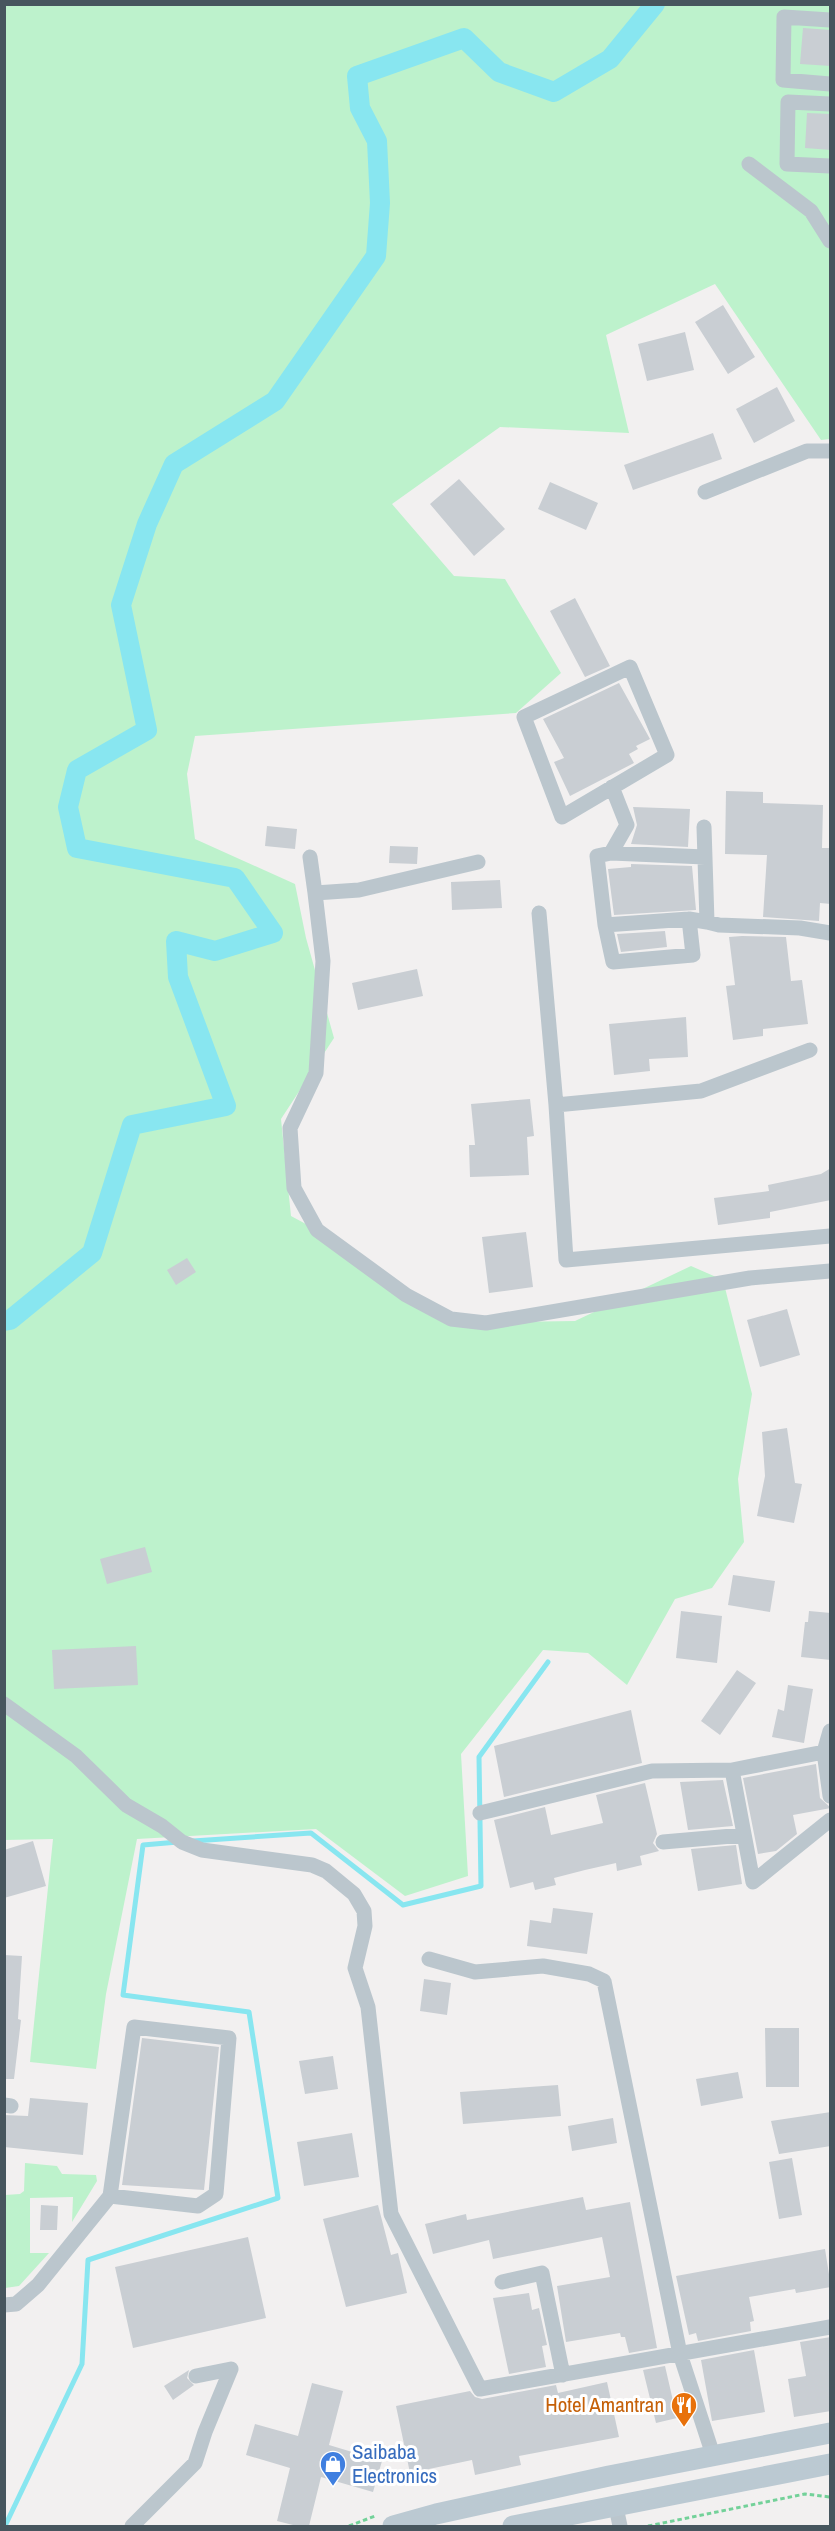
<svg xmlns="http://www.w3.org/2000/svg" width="835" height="2531" viewBox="0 0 835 2531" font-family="'Archivo Narrow',sans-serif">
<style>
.green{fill:#bdf2cc}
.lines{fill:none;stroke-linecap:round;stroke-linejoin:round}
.stream{stroke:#88e6f0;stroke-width:5}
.canal{stroke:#88e6f0;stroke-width:20}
.building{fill:#c9ced3}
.path{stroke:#73d199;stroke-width:3;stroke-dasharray:4.5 3;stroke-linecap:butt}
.street{stroke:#bbc6cd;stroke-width:15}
.secondary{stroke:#bbc9d2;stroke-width:21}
.labels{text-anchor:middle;stroke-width:6;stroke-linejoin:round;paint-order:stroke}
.food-label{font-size:21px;fill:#c56008;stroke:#fff;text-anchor:end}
.shop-label{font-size:21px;fill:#366cbe;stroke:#fff;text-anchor:start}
</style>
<rect width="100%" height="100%" fill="#f2f0f0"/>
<path class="green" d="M4,5H830V439L821,440L715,284L606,335L629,433L500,427L392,504L454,576L505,579L561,673L516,713L195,736L187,774L195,839L295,884L306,938L334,1038L281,1119L291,1216L317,1230L447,1323L575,1321L691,1266L723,1280L752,1394L738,1479L744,1542L712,1588L675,1599L627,1685L588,1653L543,1650L461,1754L468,1876L405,1896L316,1829L137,1839L106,1994L96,2069L30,2062L53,1839L4,1840Z
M25,2163L57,2166L62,2174L96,2175L97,2181L72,2222L73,2197L30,2198V2253H49L19,2286L5,2288V2195L20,2194L24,2191Z"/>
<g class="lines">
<path class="stream" d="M193,1841L311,1833L403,1905L481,1886L479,1757L548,1662
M5,2526L82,2364L88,2260L278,2198L249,2012L123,1995L143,1845L178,1842"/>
<path class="canal" d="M4,1321L10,1320L92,1253L132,1125L226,1106L178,977L176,941L215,951L273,933L235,878L77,848L68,807L77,770L147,730L121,605L147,524L174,464L275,401L376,256L380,203L377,141L360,108L357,76L464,38L499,72L554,92L610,59L655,4"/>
</g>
<path class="building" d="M803,28L831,30V66L800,64Z
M807,113L831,114V150L805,148Z
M723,305L755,357L728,374L695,322Z
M685,332L694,370L647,381L638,344Z
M777,387L795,421L754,443L736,409Z
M713,433L722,459L633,490L624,465Z
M459,479L505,529L474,556L430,504Z
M550,482L598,503L586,530L538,509Z
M575,598L610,666L585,677L550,611Z
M619,683L650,739L636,746L638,749L629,754L634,763L570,796L554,762L564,758L543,719Z
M726,791L763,792V803L823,805L822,848H831V904L820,903L819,921L763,917L767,855L725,854Z
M633,807L690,809L688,847L631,844L637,825Z
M267,826L297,829L295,849L265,846Z
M390,846L418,847L417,864L389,863Z
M631,864L692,866L696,910L614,915L608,869L631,867Z
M500,880L502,908L452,910L451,882Z
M665,931L667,947L621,952L617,934Z
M742,936L786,937L791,981L802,980L808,1024L763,1029V1036L733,1040L726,986L735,985L729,937Z
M417,969L423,996L358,1010L352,983Z
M686,1017L688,1057L649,1059L650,1071L614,1075L609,1024Z
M530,1099L534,1136L527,1137L529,1175L470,1177L469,1145H475L471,1104Z
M831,1168V1200L770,1212V1218L718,1225L714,1198L769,1191L768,1185L821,1174Z
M526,1232L533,1287L489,1293L482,1237Z
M187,1258L196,1272L176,1285L167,1270Z
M787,1309L800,1355L760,1367L747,1320Z
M787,1428L795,1483L802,1484L794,1523L757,1516L765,1476L762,1432Z
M145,1547L152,1572L107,1584L100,1559Z
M733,1575L775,1581L770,1612L728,1605Z
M681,1611L722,1616L717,1663L676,1658Z
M809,1611L831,1613V1660L801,1657L805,1622H808Z
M136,1646L138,1685L54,1689L52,1650Z
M737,1670L756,1683L720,1735L701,1721Z
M788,1685L813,1689L804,1743L772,1737L778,1709L784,1711Z
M631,1710L642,1763L504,1797L494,1746Z
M816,1764L820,1798L831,1808L793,1815L797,1834L776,1851L758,1854L743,1778Z
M723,1780L733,1826L688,1830L680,1782Z
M645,1783L657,1834L653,1843L659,1851L640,1856L642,1865L617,1871L616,1863L585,1870L554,1878L556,1885L535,1890L533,1882L510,1888L494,1820L545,1807L551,1835L603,1823L596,1795Z
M33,1841L46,1886L4,1898V1850Z
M736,1845L742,1884L698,1891L691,1849Z
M553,1908L593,1913L587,1954L527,1946L530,1920L551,1923Z
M4,1955L22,1956L18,2019L21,2020L14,2079H4Z
M424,1979L451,1983L447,2015L420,2011Z
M765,2028H799V2087H766Z
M142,2038L219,2047L204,2190L122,2185Z
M333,2056L338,2089L305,2094L299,2061Z
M738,2072L743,2098L701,2106L696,2079Z
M558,2085L561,2116L463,2124L460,2092Z
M30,2098L88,2103L83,2155L4,2147V2115L28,2116Z
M831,2112V2146L779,2154L771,2121Z
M613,2118L617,2143L572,2151L568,2126Z
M352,2133L359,2177L304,2186L297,2142Z
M792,2158L802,2215L779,2219L769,2162Z
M583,2197L586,2210L630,2202L657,2348L629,2353L625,2337H621L620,2333L566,2342L557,2286L610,2277L602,2237L493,2259L489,2240L433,2254L425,2224L466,2214L467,2220Z
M41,2205L58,2206L57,2230H40Z
M378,2205L391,2255L398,2253L407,2293L346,2307L323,2219Z
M248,2237L266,2318L133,2348L115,2267Z
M825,2249L831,2287L796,2293L795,2289L749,2297L754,2321L750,2322L751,2331L698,2341L696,2333L689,2335L676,2276Z
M529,2293L532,2310L539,2308L547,2345L542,2346L546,2367L509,2374L493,2298Z
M831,2337V2411L794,2417L788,2379L806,2376L800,2342Z
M754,2350L765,2412L712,2421L701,2360Z
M665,2366L677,2418L656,2423L643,2370Z
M189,2370L187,2378L194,2385L173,2400L164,2386Z
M607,2382L619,2437L519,2456L521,2465L475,2475L472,2460L410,2473L396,2406L470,2391L475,2397L482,2399L556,2385L558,2393Z
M312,2383L343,2391L329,2445L382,2461L373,2492L321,2477L309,2526H297L277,2521L290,2468L246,2455L255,2424L298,2436Z"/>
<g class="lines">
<path class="path" d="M349,2526L375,2516
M648,2526L805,2494L830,2497"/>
<path class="street" d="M830,20L784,17L783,80L830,84
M830,104L788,102L787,164L830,166
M749,164L811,211L830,241
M705,492L807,451H830
M630,667L667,755L562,817L524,717Z
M704,827L707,922L719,925L800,928L830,933
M611,853L627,825L612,787
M310,857L315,893
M705,857L611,853L597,856L605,925L613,962L693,955L689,919L707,922
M478,862L359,890L315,893L323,961L316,1073L290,1128L294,1188L317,1230L406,1295L451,1319L486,1323L750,1278L830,1271
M539,913L556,1105L566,1260L830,1236
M605,925L689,919
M556,1105L701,1091L810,1050
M4,1704L76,1756L126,1805L162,1826L182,1842L202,1850L312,1865L326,1871L354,1894L364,1911L365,1926L355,1968L368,2007L391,2214L480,2389L830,2327
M824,1752L830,1796
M732,1770L753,1882L830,1820
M480,1813L652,1771L732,1770L824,1752L830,1731
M663,1842L744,1835
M429,1959L475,1972L543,1966L589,1974L604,1981L680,2354L713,2455
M4,2105L11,2106
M502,2282L542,2273L563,2375
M4,2305L16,2304L38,2285L110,2196L134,2027L229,2038L216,2194L198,2206L110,2196
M616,2507L620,2526
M132,2526L195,2463L205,2432L231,2369L196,2376"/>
<path class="secondary" d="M393,2526L436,2514L609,2476L830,2433
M513,2526L830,2464"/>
</g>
<defs>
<g id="restaurant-pin" transform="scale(1.35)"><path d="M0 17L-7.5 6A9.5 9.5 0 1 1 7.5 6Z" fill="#e8710a" stroke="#fff"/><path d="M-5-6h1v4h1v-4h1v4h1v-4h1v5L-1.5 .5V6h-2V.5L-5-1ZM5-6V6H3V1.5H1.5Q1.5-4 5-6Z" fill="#fff"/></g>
<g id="shop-pin" transform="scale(1.35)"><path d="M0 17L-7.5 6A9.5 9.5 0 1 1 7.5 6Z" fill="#3f7fe0" stroke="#fff"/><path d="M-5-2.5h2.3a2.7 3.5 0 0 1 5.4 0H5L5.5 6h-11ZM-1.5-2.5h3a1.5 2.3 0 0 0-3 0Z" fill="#fff"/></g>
</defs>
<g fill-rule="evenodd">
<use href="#restaurant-pin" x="684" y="2405"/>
<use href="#shop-pin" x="333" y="2464"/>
</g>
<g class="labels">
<g class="food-label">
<text x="664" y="2412">Hotel Amantran</text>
</g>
<g class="shop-label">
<text x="352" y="2459">Saibaba<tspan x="352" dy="24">Electronics</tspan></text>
</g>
</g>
<rect width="835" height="2531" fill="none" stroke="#47565e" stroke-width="12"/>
</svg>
